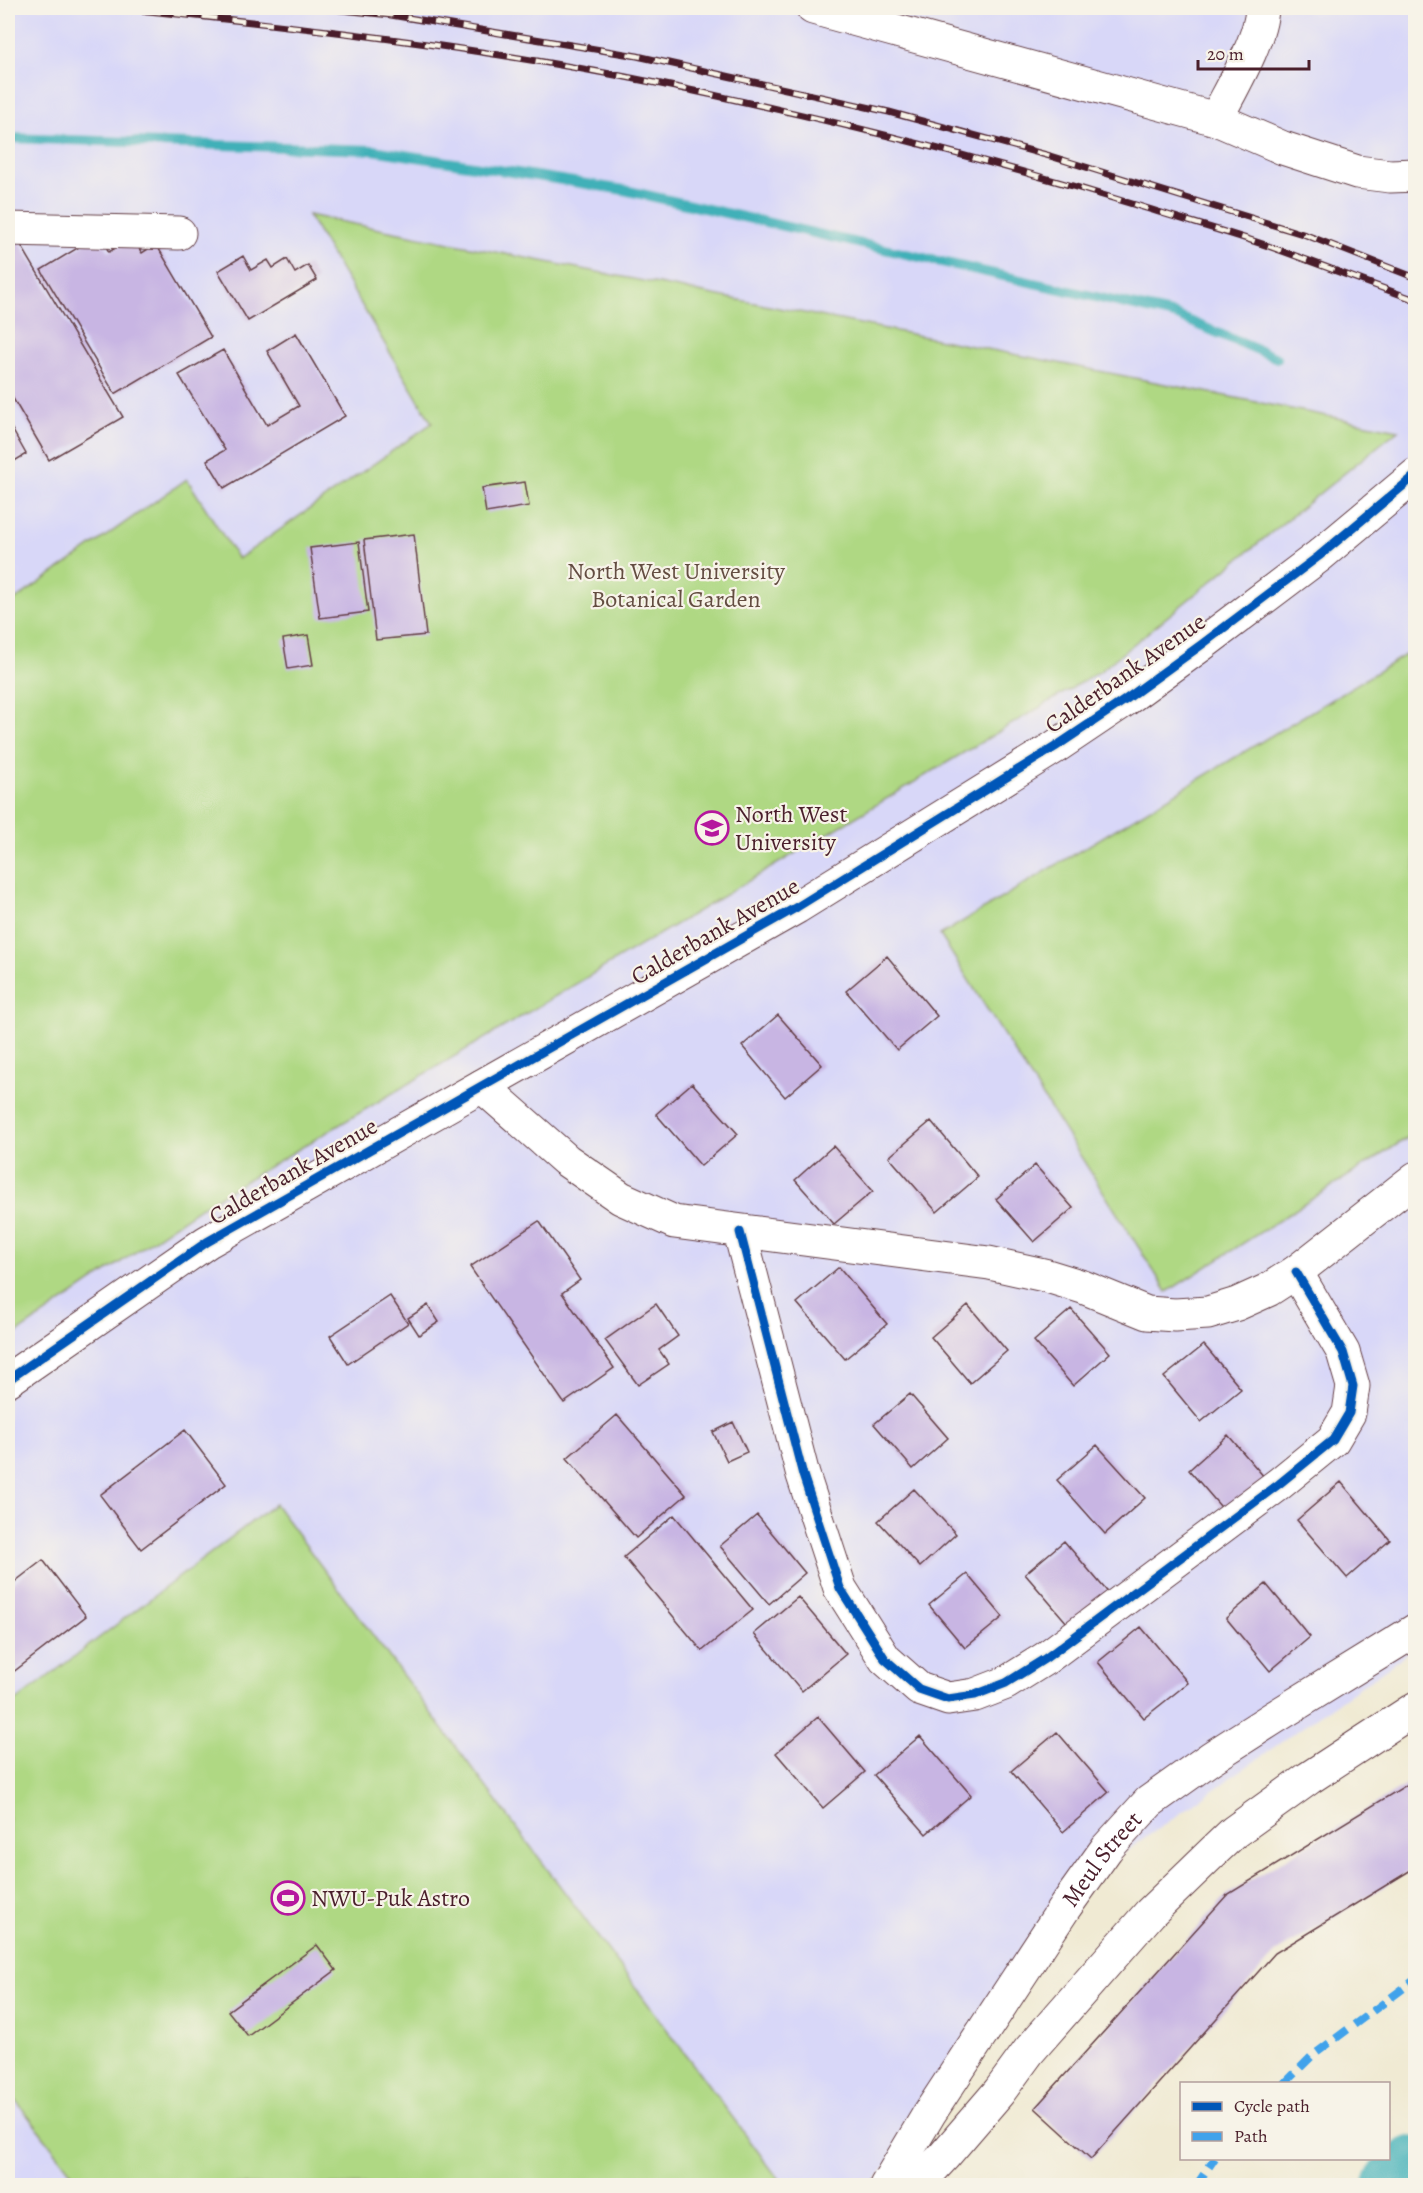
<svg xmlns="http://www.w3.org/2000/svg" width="1423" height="2193" viewBox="0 0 1423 2193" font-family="Alegreya,serif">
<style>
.built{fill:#d8d7f8}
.green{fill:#afd883;stroke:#7c7c57;stroke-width:1.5}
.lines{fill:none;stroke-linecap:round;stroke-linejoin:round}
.stream{stroke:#3fb0b8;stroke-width:10}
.river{stroke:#3fb0b8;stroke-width:68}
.building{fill:#c8b5e3}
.minor-casing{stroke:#633d44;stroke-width:35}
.minor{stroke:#fff;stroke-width:33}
.rail-casing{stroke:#4a1f2b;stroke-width:7}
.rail{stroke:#f7f3e8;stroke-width:4.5;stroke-dasharray:14;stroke-linecap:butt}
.quiet{stroke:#40a2eb;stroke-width:8;stroke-dasharray:15 8;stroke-linecap:butt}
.cycleway-casing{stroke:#f7f3e8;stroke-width:13}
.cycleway{stroke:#0057b8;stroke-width:9}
.labels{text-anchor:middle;stroke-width:4.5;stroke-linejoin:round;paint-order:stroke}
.park-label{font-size:24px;fill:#634d41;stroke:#f7f3e8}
.street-label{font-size:24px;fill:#4a1f2b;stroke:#f7f3e8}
.poi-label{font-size:24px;fill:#4a1f2b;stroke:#f7f3e8;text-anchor:start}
</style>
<rect width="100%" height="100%" fill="#f7f3e8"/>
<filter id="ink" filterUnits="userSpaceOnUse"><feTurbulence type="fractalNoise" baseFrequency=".0167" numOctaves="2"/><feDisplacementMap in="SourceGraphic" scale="12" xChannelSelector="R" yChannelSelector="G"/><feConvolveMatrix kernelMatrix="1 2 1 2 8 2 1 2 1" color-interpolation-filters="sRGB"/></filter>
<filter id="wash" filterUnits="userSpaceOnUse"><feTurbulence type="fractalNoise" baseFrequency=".008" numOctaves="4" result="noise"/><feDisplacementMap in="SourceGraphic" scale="24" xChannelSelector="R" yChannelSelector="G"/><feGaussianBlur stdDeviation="1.35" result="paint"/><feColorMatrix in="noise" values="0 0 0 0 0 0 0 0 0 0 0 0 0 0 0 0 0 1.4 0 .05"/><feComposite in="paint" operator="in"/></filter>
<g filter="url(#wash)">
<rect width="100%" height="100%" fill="#f0ead3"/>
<path class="built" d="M8,8H1415V1648L1104,1867L872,2185L8,2186Z"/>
<path class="green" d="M308,215L1398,430L1099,672L200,1208L8,1339V605L187,479L238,559L432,423Z
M1415,649V1133L1167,1292L940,935Z
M275,1504L783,2185H81L8,2090V1707Z"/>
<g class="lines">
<path class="stream" d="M8,138L373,150L624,190L1175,315L1277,358"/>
<path class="river" d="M1397,2186L1416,2169"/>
</g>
<g id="blocks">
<path class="building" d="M15,235L123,417L49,460L8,390V239Z
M99,235L109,252L132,238L142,253L156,244L211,337L115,394L41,270Z
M243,256L251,270L268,260L273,268L287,259L295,273L308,265L317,280L248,321L218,271Z
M296,333L345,416L224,488L207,460L225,450L179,375L223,350L267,425L299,406L267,351Z
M8,422L26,454L8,465Z
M525,482L529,506L486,513L482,488Z
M414,534L426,635L376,640L364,540Z
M359,542L368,612L320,618L310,548Z
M308,635L313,665L288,669L283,639Z
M887,956L937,1016L897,1050L846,991Z
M778,1015L822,1065L785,1097L742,1046Z
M692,1083L738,1134L701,1166L656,1114Z
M931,1121L978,1177L937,1212L889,1157Z
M833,1146L873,1191L834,1224L795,1180Z
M1035,1165L1073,1208L1034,1242L996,1199Z
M539,1221L580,1280L562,1293L614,1368L564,1403L470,1267Z
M839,1267L887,1324L845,1359L797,1303Z
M390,1296L408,1323L348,1364L330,1336Z
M656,1304L678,1336L659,1350L669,1364L638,1385L605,1340Z
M428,1305L439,1322L419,1335L408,1318Z
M968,1305L1007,1351L970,1383L931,1337Z
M1071,1309L1110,1353L1073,1386L1034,1341Z
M1204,1345L1241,1389L1201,1422L1164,1377Z
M910,1394L948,1438L913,1469L874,1424Z
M617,1415L686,1495L636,1538L567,1458Z
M733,1422L747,1452L727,1461L713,1432Z
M185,1430L226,1484L141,1549L100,1495Z
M1228,1435L1265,1478L1226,1513L1189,1470Z
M1097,1445L1145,1498L1105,1534L1057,1480Z
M1341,1482L1390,1540L1347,1578L1297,1520Z
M914,1489L956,1534L920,1567L878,1521Z
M674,1515L753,1610L702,1651L624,1557Z
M757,1515L805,1573L769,1604L720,1546Z
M1064,1541L1111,1596L1073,1630L1025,1574Z
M43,1560L86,1616L8,1676V1587Z
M967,1574L1003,1617L965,1648L929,1605Z
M1266,1584L1310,1637L1270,1671L1226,1618Z
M798,1597L846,1654L802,1691L754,1634Z
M1141,1627L1188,1683L1144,1718L1098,1662Z
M818,1717L865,1772L823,1808L776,1753Z
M1057,1732L1109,1792L1063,1832L1011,1771Z
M920,1736L971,1795L926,1834L874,1775Z
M1416,1779V1867L1275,1953L1091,2159L1035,2108L1227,1895Z
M317,1945L336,1970L248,2036L228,2011Z"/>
</g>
</g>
<g filter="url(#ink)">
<use href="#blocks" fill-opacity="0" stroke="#633d44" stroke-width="1.5"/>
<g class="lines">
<g class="minor-casing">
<g id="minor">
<path d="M813,8L1216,119L1283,148L1357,172L1390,176L1416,175"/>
<path d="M1216,119C1231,89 1261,40 1262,8"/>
<path d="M8,229L179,233"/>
<path d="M482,1086L566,1160L621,1198L674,1222L989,1263L1044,1275L1083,1287L1147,1313L1175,1315L1208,1313L1237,1304L1268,1290L1296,1272L1416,1178"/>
<path d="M740,1232L803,1475L840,1588L885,1659L919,1689L948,1699L975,1695L1006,1683L1046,1658L1279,1484L1333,1440L1349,1413L1353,1386L1343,1352L1296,1272"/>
<path d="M8,1380L207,1242L797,907L1055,747L1125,700L1201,645L1319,556L1416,475"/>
<path id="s1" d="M886,2186L929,2114L1065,1907L1107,1848L1149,1802L1211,1758L1275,1717L1416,1630"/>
<path d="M916,2186L944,2156L999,2092L1029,2051L1150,1913L1214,1851L1234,1832L1309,1778L1416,1708"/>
</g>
</g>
<use href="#minor" class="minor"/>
<g class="rail-casing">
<path id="rail" d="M119,8C299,26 479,47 656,83C823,117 987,159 1149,209C1190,222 1231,233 1271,247C1319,264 1367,283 1416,300
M323,8L391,15L637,56L889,112L1050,156L1306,235L1416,278"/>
</g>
<use href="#rail" class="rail"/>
<path class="quiet" d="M1284,2084L1312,2056L1416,1979
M1196,2186L1215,2158"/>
<g class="cycleway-casing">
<path id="cycleway" d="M740,1232L803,1475L840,1588L885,1659L919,1689L948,1699L975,1695L1006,1683L1046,1658L1279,1484L1333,1440L1349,1413L1353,1386L1343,1352L1296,1272
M8,1380L207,1242L797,907L1055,747L1125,700L1201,645L1319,556L1416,475"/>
</g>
<use href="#cycleway" class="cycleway"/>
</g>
</g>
<defs>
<g id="university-ring" transform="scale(1.725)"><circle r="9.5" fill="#f7f3e8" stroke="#b5179e" stroke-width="1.5"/><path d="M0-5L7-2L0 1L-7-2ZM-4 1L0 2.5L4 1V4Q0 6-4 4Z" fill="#b5179e"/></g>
<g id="stadium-ring" transform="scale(1.725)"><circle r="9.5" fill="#f7f3e8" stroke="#b5179e" stroke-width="1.5"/><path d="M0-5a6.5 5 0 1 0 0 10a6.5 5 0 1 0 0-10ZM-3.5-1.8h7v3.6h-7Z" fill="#b5179e"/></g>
</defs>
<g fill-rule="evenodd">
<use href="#university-ring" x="712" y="828"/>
<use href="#stadium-ring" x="288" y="1898"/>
</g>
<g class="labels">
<g class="park-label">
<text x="676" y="579">North West University<tspan x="676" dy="28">Botanical Garden</tspan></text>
</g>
<g class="street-label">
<text transform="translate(1125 673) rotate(-35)" y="8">Calderbank Avenue</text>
<text transform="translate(715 931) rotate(-30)" y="8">Calderbank Avenue</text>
<text transform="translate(293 1171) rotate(-30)" y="8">Calderbank Avenue</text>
<text dy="8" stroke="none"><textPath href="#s1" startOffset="392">Meul Street</textPath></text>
</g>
<g class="poi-label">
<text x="735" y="822">North West<tspan x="735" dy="28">University</tspan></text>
<text x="311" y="1906">NWU-Puk Astro</text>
</g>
</g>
<rect width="1423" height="2193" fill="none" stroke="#f7f3e8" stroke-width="30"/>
<rect x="1180" y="2082" width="210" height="78" fill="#f7f3e8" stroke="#b29e9c" stroke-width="1.5"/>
<rect x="1192" y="2102" width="30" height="9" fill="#0057b8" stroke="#b29e9c" stroke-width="1.5"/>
<text x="1234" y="2112" font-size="18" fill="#4a1f2b">Cycle path</text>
<rect x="1192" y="2132" width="30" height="9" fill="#40a2eb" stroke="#b29e9c" stroke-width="1.5"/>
<text x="1234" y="2142" font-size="18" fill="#4a1f2b">Path</text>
<path d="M1198 60v9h111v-9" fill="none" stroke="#4a1f2b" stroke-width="3"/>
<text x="1207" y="60" font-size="18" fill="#4a1f2b" stroke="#f7f3e8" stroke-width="4.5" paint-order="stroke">20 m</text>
</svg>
